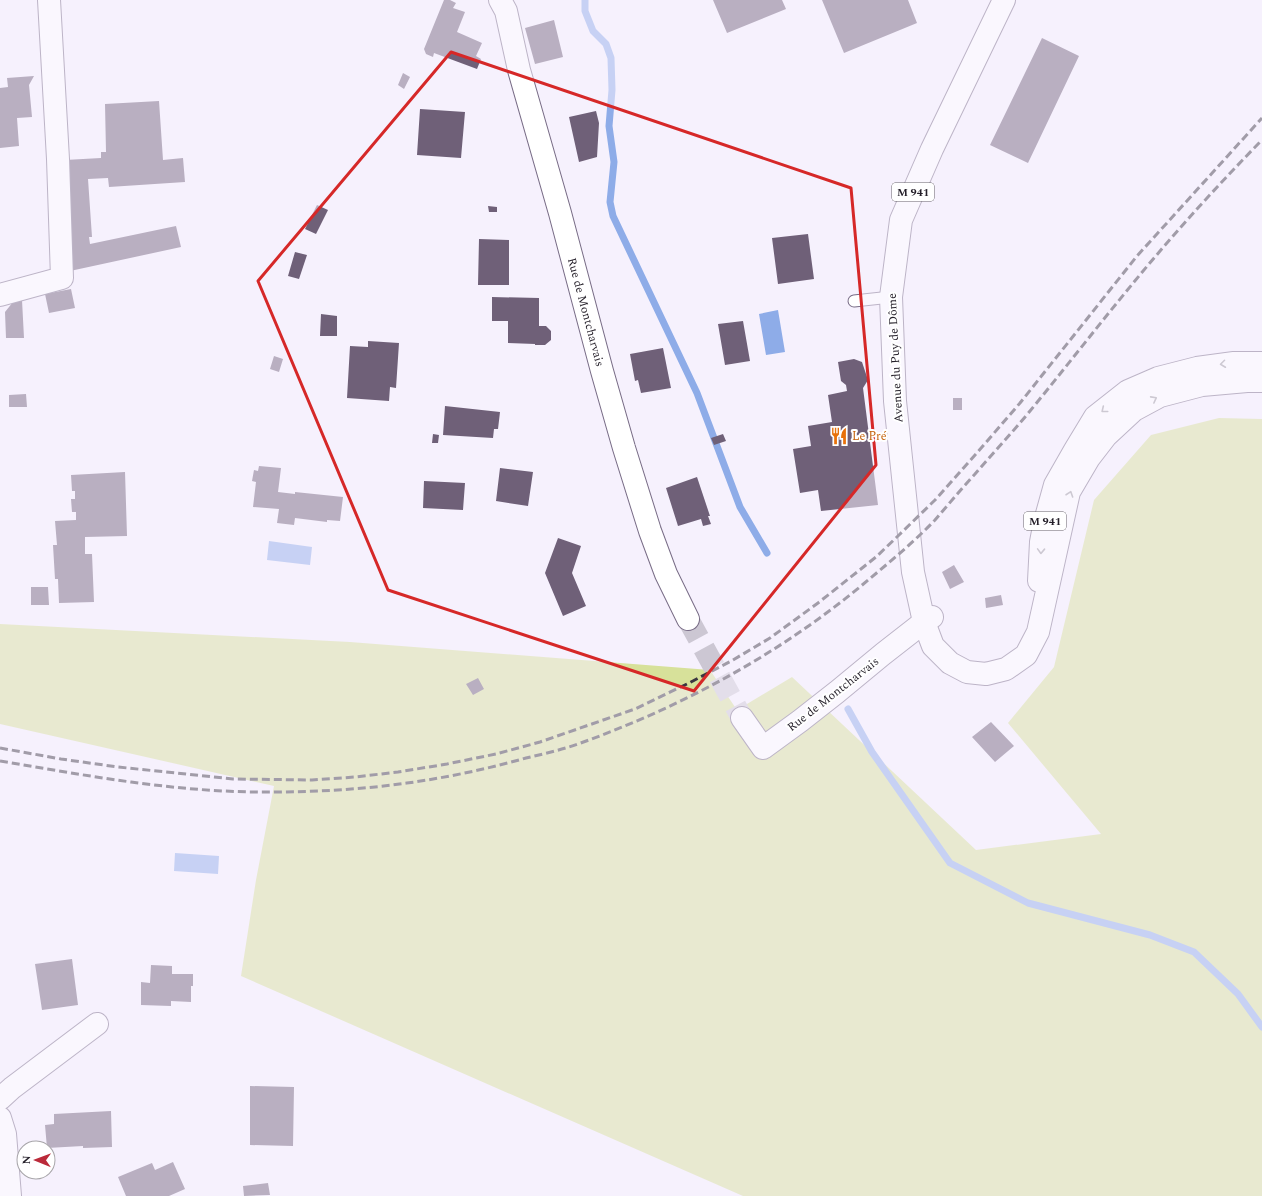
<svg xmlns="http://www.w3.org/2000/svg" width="1262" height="1196" viewBox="0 0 1262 1196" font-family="Spectral,serif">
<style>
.green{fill:#d7e19a}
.water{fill:#8eace8}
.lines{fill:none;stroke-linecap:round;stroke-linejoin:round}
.stream{stroke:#8eace8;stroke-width:7}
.building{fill:#6f6078}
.street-tunnel{stroke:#ccc7d3;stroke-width:22;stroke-dasharray:22 11;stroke-linecap:butt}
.lane-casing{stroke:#786c86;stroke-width:13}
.street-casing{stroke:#786c86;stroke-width:24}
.primary-casing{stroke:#786c86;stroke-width:24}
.lane{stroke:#fff;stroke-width:11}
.street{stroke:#fff;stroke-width:22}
.primary{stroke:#fff;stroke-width:22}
.rail{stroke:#3b3641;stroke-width:3;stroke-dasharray:8 4;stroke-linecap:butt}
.oneway{stroke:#9c9a9f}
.marked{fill:none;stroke:#d62828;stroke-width:3;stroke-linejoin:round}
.labels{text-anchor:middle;stroke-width:4;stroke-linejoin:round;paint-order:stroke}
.shield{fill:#fff;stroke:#666269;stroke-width:1}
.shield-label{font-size:11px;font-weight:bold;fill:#241f29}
.street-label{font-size:12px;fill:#241f29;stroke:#fff}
.food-label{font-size:12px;fill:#c56008;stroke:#fff;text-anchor:start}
</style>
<rect width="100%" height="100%" fill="#f6f1fd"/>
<path class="green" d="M1219,418L1262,419V1196H743L241,976L256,880L274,786L0,724V624L350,642L710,670L737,710L792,677L976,850L1101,834L1008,723L1054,667L1094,500L1151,435Z"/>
<path class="water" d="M778,310L785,352L766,355L759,314Z
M269,541L312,547L310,565L267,560Z
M175,853L219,856L218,874L174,871Z"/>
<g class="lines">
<path class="stream" d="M585,0V11L593,31L606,44L611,58L612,90L609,126L614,162L610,202L613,216L697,393L740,507L767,553
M848,709L872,752L950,863L1028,903L1150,935L1194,952L1238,994L1262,1027"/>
</g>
<path class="building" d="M444,0H450L456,3L453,8L465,12L457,32L482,43L476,56L481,59L477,69L434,53L433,57L426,54L424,49Z
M713,0H782L786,9L727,33Z
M822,0H908L917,23L844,53Z
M554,20L563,57L535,64L525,28Z
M1042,38L1079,56L1028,163L990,145Z
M403,73L410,77L404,89L398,85Z
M34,76L29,85L32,117L17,118L19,146L0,148V88L8,87L7,78Z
M159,101L163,160L183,158L185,182L109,187L108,178L88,179L92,237H89L90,244L176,226L181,247L70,271L65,160L101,158V152H106L105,104Z
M420,109L465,112L461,158L417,155Z
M596,111L599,123L597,157L579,162L569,117Z
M317,205L328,210L316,234L305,229Z
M488,206L497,207V212H489Z
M808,234L814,279L778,284L772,238Z
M479,239L509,240V285H478Z
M295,252L307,255L299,279L288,276Z
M71,289L75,308L49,313L45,294Z
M492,297L539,298V326H546L551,331V340L545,345H535V344L508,343V321H492Z
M22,300L24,338H6L5,312L13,302Z
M321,314L337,316V336H320Z
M743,321L750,361L725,365L718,324Z
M368,341L399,343L396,388L390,387L389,401L347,398L350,346L368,347Z
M663,348L671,388L641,393L638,380L635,381L630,354Z
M274,356L283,359L279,372L270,369Z
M854,359L862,362L868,380L863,388L878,505L821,511L818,490L800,493L793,449L811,446L808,426L832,422L828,395L847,391L846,385L841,381L838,362Z
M26,394L27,407H9V395Z
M953,398H962V410H953Z
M445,406L500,412L498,429H494L493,438L443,435Z
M433,434L439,435L438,443H432Z
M723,434L726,441L714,445L711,438Z
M259,466L281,468L278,492L295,494V492L343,497L340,521L327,520V522L295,518L294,525L277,523L279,509L253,507L256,482L252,481L254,470L258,471Z
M500,468L533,472L528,506L496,501Z
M125,472L127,536L85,537V554H92L94,602L59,603L58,579H55L53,545H57L55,521L76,520V512H72L71,499H75V491H72L71,475Z
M697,477L710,516H708L711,524L703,526L701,519L678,526L666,488Z
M424,481L465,483L463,510L423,508Z
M558,538L581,546L572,573L586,606L563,616L545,573Z
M954,565L964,582L950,589L942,572Z
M31,587H48L49,605H31Z
M1001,595L1003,605L986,608L985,598Z
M478,678L484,689L473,695L466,684Z
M991,722L1014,746L995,762L972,737Z
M72,959L78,1005L42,1010L35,964Z
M151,965L172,966V974H193V986H191V1002L171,1001V1006L141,1005V982L150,983Z
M250,1086L294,1087L293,1146L250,1145Z
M111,1111L112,1147L83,1148V1146L47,1148L45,1125L54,1124V1114Z
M173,1162L185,1189L169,1196H126L118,1177L152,1163L155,1170Z
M268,1183L270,1195L244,1196L243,1186Z"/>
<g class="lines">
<path class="street-tunnel" d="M688,619L742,718"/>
<g class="lane-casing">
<path id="lane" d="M854,301L891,297"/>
</g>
<g class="street-casing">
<path id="street" d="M500,0L506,11L519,70L560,213L602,371L624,448L650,531L666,574L688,619
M0,295L62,278L58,159L49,0
M742,718L763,748L800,721L837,692L883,654L924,622L932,617
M0,1099L12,1088L97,1024
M0,1118L5,1134L10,1196"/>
</g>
<g class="primary-casing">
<path id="primary" d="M1004,0L932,149L901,220L891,297L895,401L913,572L924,622L933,646L950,663L967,672L986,674L1006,669L1026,655L1038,632L1069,492L1089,458L1106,436L1134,410L1160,396L1202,385L1247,381H1262
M1039,581L1041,542L1045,521L1055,485L1075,450L1095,417L1128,391L1158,378L1197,368L1234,363H1262"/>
</g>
<use href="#lane" class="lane"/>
<use href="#street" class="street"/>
<use href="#primary" class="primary"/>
<path class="rail" d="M0,748L61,759L118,767L233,779L312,780L355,777L398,772L447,764L496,754L540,742L635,709L689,683L733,660L770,638L818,603L876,557L899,535L935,500L976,454L1020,403L1137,256L1262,118
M0,761C89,776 180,793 271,792C360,792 441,782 526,758C543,754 561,750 578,744C681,707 776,656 861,586C886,565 912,544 935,520C948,505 961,489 975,474C993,453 1012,433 1030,411C1062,372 1093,332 1125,293C1168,240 1214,189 1262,140"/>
</g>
<defs><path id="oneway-chevron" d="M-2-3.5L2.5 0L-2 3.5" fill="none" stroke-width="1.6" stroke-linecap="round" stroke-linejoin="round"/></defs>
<g class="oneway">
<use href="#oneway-chevron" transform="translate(1223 364) rotate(173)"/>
<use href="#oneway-chevron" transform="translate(1154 399) rotate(-28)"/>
<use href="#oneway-chevron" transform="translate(1104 410) rotate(141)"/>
<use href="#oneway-chevron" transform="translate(1070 494) rotate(-71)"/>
<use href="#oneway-chevron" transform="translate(1041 551) rotate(92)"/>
</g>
<path d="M0 0H1262V1196H0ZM451,52L851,188L876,465L694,691L388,590L258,281Z" fill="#f6f1fd" fill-opacity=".55" fill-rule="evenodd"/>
<path class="marked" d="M451,52L851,188L876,465L694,691L388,590L258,281Z"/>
<defs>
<g id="restaurant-bare" transform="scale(1.38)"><path d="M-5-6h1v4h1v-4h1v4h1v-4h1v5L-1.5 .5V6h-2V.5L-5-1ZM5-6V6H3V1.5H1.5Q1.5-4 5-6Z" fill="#e8710a" stroke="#fff" stroke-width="2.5" paint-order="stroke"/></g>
</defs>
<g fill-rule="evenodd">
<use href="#restaurant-bare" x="839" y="436"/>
</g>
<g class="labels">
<g class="shield">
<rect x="892" y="183" width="42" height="18" rx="3"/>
<rect x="1024" y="512" width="42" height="18" rx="3"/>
</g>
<g class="shield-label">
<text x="913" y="196">M 941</text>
<text x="1045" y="525">M 941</text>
</g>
<g class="street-label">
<text transform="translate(586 312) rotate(75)" y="4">Rue de Montcharvais</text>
<text transform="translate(895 358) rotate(-93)" y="4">Avenue du Puy de Dôme</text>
<text transform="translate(833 694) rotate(-38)" y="4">Rue de Montcharvais</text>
</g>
<g class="food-label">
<text x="852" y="440">Le Pré</text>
</g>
</g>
<g transform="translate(36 1160) rotate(271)"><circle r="19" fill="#ffffff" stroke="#a7a5a9"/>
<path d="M0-3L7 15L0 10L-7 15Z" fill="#bb2a3a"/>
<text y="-6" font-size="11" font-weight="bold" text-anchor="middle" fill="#241f29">N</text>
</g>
</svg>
